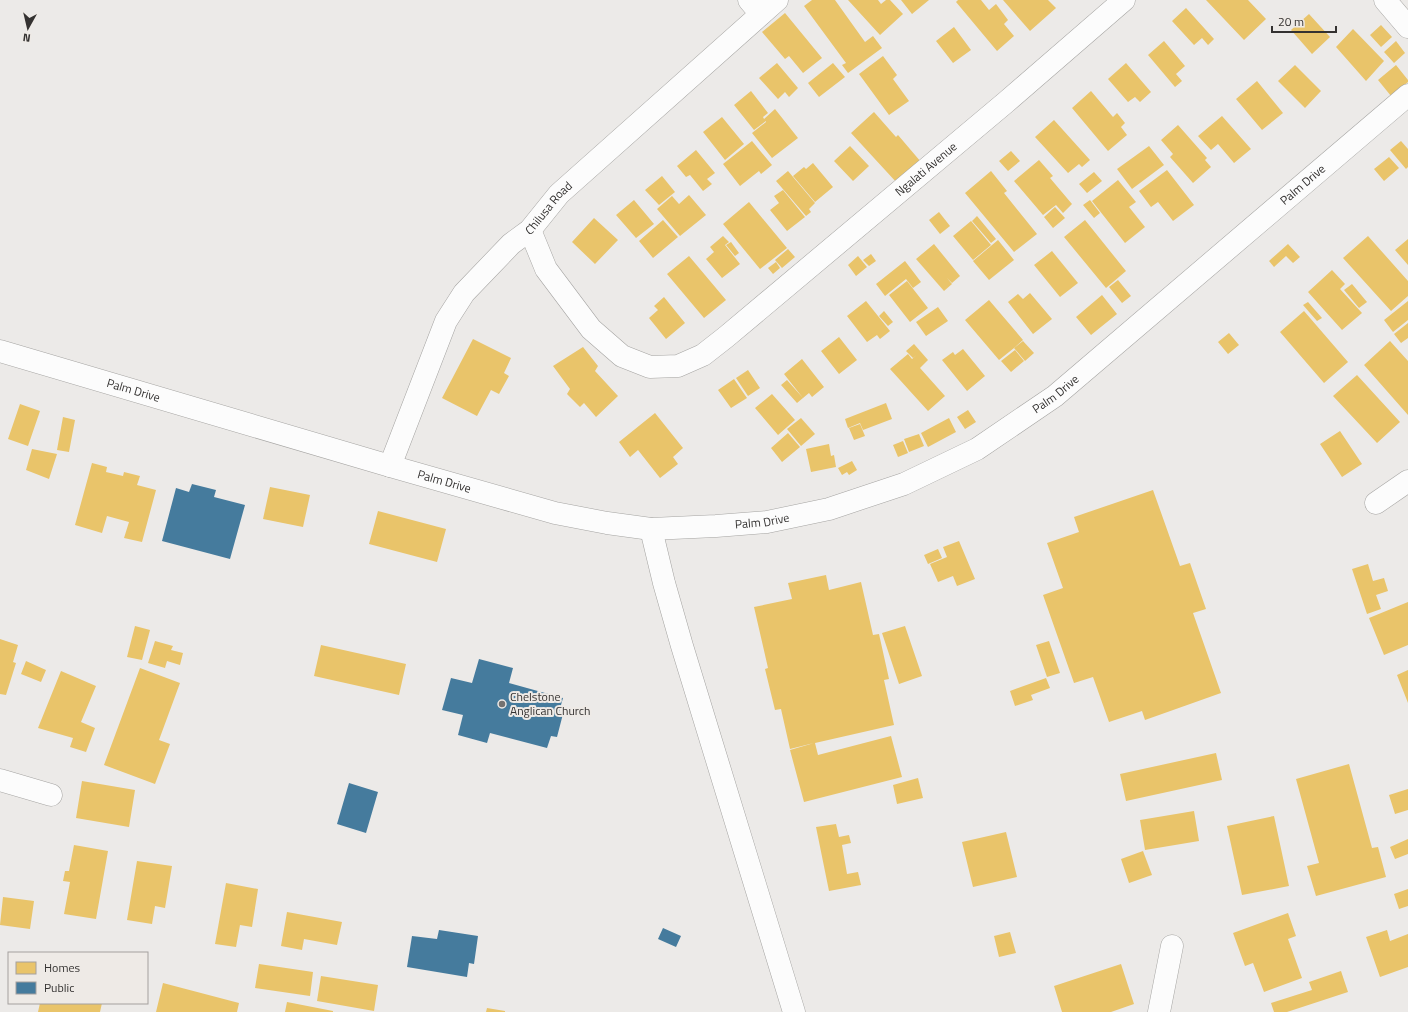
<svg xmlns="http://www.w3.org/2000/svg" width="1408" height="1012" viewBox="0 0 1408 1012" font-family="'Titillium Web',sans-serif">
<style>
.homes{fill:#e9c46a}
.public{fill:#457b9d}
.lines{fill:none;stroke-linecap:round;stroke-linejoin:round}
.street-casing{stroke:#a5a4a2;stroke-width:23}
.secondary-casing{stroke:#a5a4a2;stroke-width:23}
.street{stroke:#fcfcfc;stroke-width:22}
.secondary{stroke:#fcfcfc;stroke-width:22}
.poi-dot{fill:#747271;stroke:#eeeae6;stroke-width:1.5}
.labels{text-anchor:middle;stroke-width:4;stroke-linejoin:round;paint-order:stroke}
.street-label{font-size:12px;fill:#343231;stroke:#eeeae6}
.poi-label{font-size:12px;fill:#343231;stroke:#eeeae6;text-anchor:start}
</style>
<rect width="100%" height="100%" fill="#eceae8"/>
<path class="homes" d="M812,0H835L865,42L873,36L882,48L848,73L842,65L846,63L804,6Z
M848,0H878L881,4L886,0H890L903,14L880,35Z
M901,0H929L912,14Z
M958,0H981L989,10L996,4L1008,20L1004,24L1014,36L997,51L956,2Z
M1003,0H1048L1056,8L1030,31Z
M1206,0H1248L1266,19L1244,40Z
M1186,8L1214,39L1208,45L1202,38L1194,45L1172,21Z
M785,13L822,58L803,73L789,56L785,59L762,32Z
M1309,14L1330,37L1312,54L1291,30Z
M1381,25L1392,37L1381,47L1370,35Z
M954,27L971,50L953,63L936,41Z
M1353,29L1384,61L1366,81L1336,47Z
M1164,41L1185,66L1176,74L1182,81L1175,87L1148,55Z
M1396,41L1405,53L1394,63L1384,52Z
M883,56L897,75L893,79L909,101L889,115L859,74Z
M777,63L798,88L789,97L785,92L778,99L759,78Z
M833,63L845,77L819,97L808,83Z
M1126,63L1151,92L1140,102L1135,97L1128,102L1108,79Z
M1295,65L1321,91L1305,108L1278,81Z
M1396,65L1408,80V82L1391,96L1378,80Z
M1257,81L1283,113L1262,130L1236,99Z
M751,91L768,113L763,117L764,119L775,109L798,138L772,158L752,133L766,122V121L754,130L734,105Z
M1091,91L1113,117L1117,113L1125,123L1121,127L1127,135L1108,151L1072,108Z
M874,112L896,137L898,135L921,162L897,183L851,133Z
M1222,116L1251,149L1234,163L1218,144L1211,150L1198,136Z
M722,117L744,144L725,160L703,132Z
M1054,120L1090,160L1082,167L1079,164L1068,173L1035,137Z
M1178,125L1207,158L1205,160L1211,167L1193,183L1170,157L1173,154L1161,140Z
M752,141L772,165L761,174L759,171L740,186L723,164Z
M1401,141L1408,149V167L1406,169L1390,150Z
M850,146L869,166L853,181L834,161Z
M1149,146L1164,165L1132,189L1117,169Z
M696,150L715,173L707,179L712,184L703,191L690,175L686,177L677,166Z
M1011,151L1020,161L1008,171L999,161Z
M1389,157L1399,168L1384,181L1374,169Z
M1039,160L1053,176L1050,178L1072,204L1063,213L1056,205L1043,215L1014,181Z
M813,163L833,187L815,202L793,176L804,167L806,169Z
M1167,170L1194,205L1173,221L1158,202L1151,207L1139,191Z
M788,171L815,203L809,209L811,212L806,216L776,181Z
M991,171L1007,191L1004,193L1037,234L1014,252L965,193Z
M1094,172L1102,181L1087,193L1079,184Z
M662,176L675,192L659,205L645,190Z
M1118,180L1136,202L1129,207L1145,227L1125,243L1092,201Z
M783,190L805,217L787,231L770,210L779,203L774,196Z
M689,195L706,215L680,236L657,209L672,196L679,204Z
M634,200L654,224L636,238L616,215Z
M1090,200L1100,213L1094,218L1083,205Z
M749,202L787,248L760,269L723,224Z
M1055,207L1065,218L1053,228L1044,217Z
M939,212L950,226L940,234L929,220Z
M977,216L996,239L991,243L972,221Z
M594,218L618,240L595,264L572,242Z
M663,220L678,237L653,258L639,241Z
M1085,220L1126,271L1106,288L1064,237Z
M971,221L991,245L973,260L953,236Z
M723,236L729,242L725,245L740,264L722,278L706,259L714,252L710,247Z
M1368,236L1408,281V296L1391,311L1343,258Z
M1408,239V265L1395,250Z
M998,240L1014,260L989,280L973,261Z
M731,242L739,253L735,256L726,245Z
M934,244L960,276L952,283L947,278L952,284L944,291L916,259Z
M1288,244L1300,257L1293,263L1286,256L1274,267L1269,261Z
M788,249L795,257L782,268L775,260Z
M1052,251L1078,283L1060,297L1034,265Z
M871,254L876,261L869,266L863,260Z
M689,256L726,300L704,318L667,274Z
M858,256L867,267L856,276L848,265Z
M905,261L921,282L913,288L906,279L885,296L876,284Z
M776,262L780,268L773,274L768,268Z
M1332,270L1345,284L1340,289L1362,313L1342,330L1308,292Z
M1118,280L1131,296L1122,303L1109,287Z
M907,281L928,308L910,322L889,295Z
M1352,284L1367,302L1359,308L1344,290Z
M1030,293L1052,319L1033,334L1008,302L1018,294L1023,299Z
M1102,295L1117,314L1091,335L1076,317Z
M664,297L685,323L666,339L649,318L658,310L654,306Z
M989,300L1023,340L1014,348L1012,346L1014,348L999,360L965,320Z
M866,301L890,331L880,339L877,335L867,342L847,316Z
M1408,301V320L1393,332L1384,320Z
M1308,302L1322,318L1317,321L1303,305Z
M938,307L948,321L926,336L916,322Z
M884,311L893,322L888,326L879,316Z
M1304,311L1348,362L1324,383L1280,332Z
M1408,323V338L1401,343L1394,334Z
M1229,333L1239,345L1228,354L1218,342Z
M839,337L857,360L839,374L821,351Z
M473,339L511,358L504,373L509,376L499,394L491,390L477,416L442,398Z
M1023,341L1034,353L1025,361L1014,348Z
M1390,341L1408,361V415L1364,365Z
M914,344L928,360L920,368L945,396L928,411L890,369L908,354L912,359L918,354L913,358L906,351Z
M583,347L598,366L595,371L618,396L596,417L584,403L580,407L567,394L570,389L553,366Z
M963,349L985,376L967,391L942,360L953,352L955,355Z
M1015,350L1024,361L1011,372L1001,361Z
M802,359L824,387L812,397L809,393L803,398L784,374Z
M748,370L760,388L748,396L736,378Z
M1357,375L1400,422L1377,443L1333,396Z
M734,379L747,398L731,408L718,390Z
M787,380L803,398L797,403L781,385Z
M772,394L795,420L778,435L755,408Z
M886,403L892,419L863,430L860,423L848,428L845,419Z
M20,404L40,411L28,446L8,439Z
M968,410L976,422L965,429L957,417Z
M655,413L683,448L673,457L678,464L660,478L638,450L630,457L619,442Z
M63,417L75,420L69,452L57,450Z
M801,418L815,434L801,446L787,429Z
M949,418L956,432L928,447L921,433Z
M860,424L865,436L854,440L849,428Z
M1340,431L1362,464L1342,477L1320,444Z
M788,433L800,447L782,462L771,448Z
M919,434L924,446L909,452L904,439Z
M903,441L908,453L898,457L893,445Z
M829,444L831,456L834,455L836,467L811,472L806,449Z
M32,449L57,454L49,479L26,470Z
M852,461L857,470L849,475L847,472L842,475L838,468Z
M92,463L107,467L106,472L123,476L124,472L140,476L137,485L156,490L142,542L124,538L129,522L107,516L102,533L75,525Z
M270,487L310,495L303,527L263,519Z
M1153,490L1180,566L1190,563L1206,609L1193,613L1221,693L1145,720L1142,711L1109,722L1093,677L1074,683L1043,595L1063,588L1047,543L1079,532L1074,517Z
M378,511L446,529L437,562L369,544Z
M959,541L975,579L957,586L953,576L938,582L930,564L947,557L943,547Z
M938,549L942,558L928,564L924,555Z
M1368,564L1373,581L1384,578L1388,591L1376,595L1381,609L1367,614L1352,569Z
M826,575L829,590L861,582L873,635L879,634L889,679L884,680L894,725L815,743L818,755L891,736L902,777L804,802L790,750L814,743L790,749L781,709L775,710L765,669L768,668L754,607L792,599L788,583Z
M1408,602V645L1384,655L1369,618Z
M135,626L150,630L142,660L127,657Z
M905,626L922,676L899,684L882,633Z
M0,639L18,645L13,662L16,663L6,695L0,694Z
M155,641L173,646L171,650L183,653L180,665L167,661L165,668L148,663Z
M1049,641L1060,673L1047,677L1036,645Z
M321,645L406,664L399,695L314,676Z
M26,661L46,670L41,682L21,674Z
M140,668L180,683L159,740L170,744L155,784L104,765Z
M1408,670V703L1397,675Z
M61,671L96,686L81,722L95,728L86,752L70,747L73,738L38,728Z
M1046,678L1050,688L1031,695L1033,700L1015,706L1010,691Z
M1216,753L1222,780L1126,801L1120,774Z
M1349,764L1372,848L1378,847L1386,877L1316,896L1307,866L1319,863L1296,779Z
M918,778L923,798L897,804L893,785Z
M82,781L135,790L129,827L76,818Z
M1408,789V810L1395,814L1389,795Z
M1194,811L1199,841L1145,850L1140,820Z
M1274,816L1289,886L1242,895L1227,826Z
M836,824L839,837L849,835L851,843L842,845L847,874L858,872L861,885L829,891L816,827Z
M1006,832L1017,877L973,887L962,842Z
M1408,839V854L1395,859L1390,847Z
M74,845L108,851L96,919L64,914L70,882L63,881L65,871H69Z
M1143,851L1152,875L1129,883L1121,859Z
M137,861L172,866L165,908L155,906L152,924L127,920Z
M226,883L258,889L252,927L240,925L236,947L215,944Z
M1408,889V906L1399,909L1394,894Z
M3,897L34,901L30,929L0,925Z
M287,912L342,922L337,945L304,939L302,950L281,946Z
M1288,913L1296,936L1288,939L1302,978L1264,992L1253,963L1245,966L1233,933Z
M1387,930L1390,941L1408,934V967L1380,977L1366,937Z
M1010,932L1016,953L999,957L994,936Z
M259,964L313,972L310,996L255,988Z
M1121,964L1134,1004L1111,1012H1062L1054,986Z
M1341,971L1348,992L1287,1012H1274L1271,1003L1312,990L1309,982Z
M321,976L378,985L374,1011L317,1001Z
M163,983L239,1003L237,1012H156Z
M287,1002L333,1011V1012H285Z
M40,1003H102L100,1012H38Z
M487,1008L505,1011V1012H486Z"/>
<path class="public" d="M192,484L216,490L214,497L245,505L230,559L162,541L176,488L189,492Z
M479,659L513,668L509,683L563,698L559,712L563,714L557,737L551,736L547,748L490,733L487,743L458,735L463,715L442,710L451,678L472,683Z
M349,783L378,792L366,833L337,824Z
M663,928L681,936L676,947L658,939Z
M439,930L478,936L474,964L469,963L467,977L407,967L412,936L437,939Z"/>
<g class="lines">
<g class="street-casing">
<g id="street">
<path d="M749,0L761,14"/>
<path id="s1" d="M530,230L546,269L591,329L622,356L650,367L678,366L703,355L726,337L1005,103L1124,0"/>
<path id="s2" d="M390,466L446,321L464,293L511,244L530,230L559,194L777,0"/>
<path d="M1376,503L1408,481"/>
<path d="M651,529L664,583L682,646L794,1012"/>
<path d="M0,780L51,795"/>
<path d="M1159,1012L1172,946"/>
</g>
</g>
<g class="secondary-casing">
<g id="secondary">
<path d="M1385,0L1408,27"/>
<path id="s3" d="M0,351L390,466L555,513L607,523L651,529L716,526L767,522L829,509L904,484L977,449L1055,396L1408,95"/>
</g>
</g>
<use href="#street" class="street"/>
<use href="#secondary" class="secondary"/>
</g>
<circle class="poi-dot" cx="502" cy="704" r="4"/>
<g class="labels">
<g class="street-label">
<text dy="4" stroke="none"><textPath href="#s1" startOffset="534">Ngalati Avenue</textPath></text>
<text dy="4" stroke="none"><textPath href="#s3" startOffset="1435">Palm Drive</textPath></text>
<text dy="4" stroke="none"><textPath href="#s2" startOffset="309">Chilusa Road</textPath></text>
<text dy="4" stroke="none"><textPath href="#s3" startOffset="139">Palm Drive</textPath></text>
<text dy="4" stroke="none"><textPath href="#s3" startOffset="1111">Palm Drive</textPath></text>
<text dy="4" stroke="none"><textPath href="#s3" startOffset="463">Palm Drive</textPath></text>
<text dy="4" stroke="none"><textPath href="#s3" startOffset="787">Palm Drive</textPath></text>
</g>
<g class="poi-label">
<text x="510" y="701">Chelstone<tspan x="510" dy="14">Anglican Church</tspan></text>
</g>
</g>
<rect x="8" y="952" width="140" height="52" fill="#eeeae6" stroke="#a4a09e"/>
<rect x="16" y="962" width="20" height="12" fill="#e9c46a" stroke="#a4a09e"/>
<text x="44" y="972" font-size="12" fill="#343231">Homes</text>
<rect x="16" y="982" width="20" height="12" fill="#457b9d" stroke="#a4a09e"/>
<text x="44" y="992" font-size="12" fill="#343231">Public</text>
<g transform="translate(28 28) rotate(188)" stroke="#eeeae6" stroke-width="3" paint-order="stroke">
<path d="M0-3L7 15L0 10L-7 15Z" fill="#343231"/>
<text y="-6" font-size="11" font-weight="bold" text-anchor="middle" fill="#343231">N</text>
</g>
<path d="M1272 26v6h64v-6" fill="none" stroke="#343231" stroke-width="2"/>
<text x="1278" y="26" font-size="12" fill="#343231" stroke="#eeeae6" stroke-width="3" paint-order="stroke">20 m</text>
</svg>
